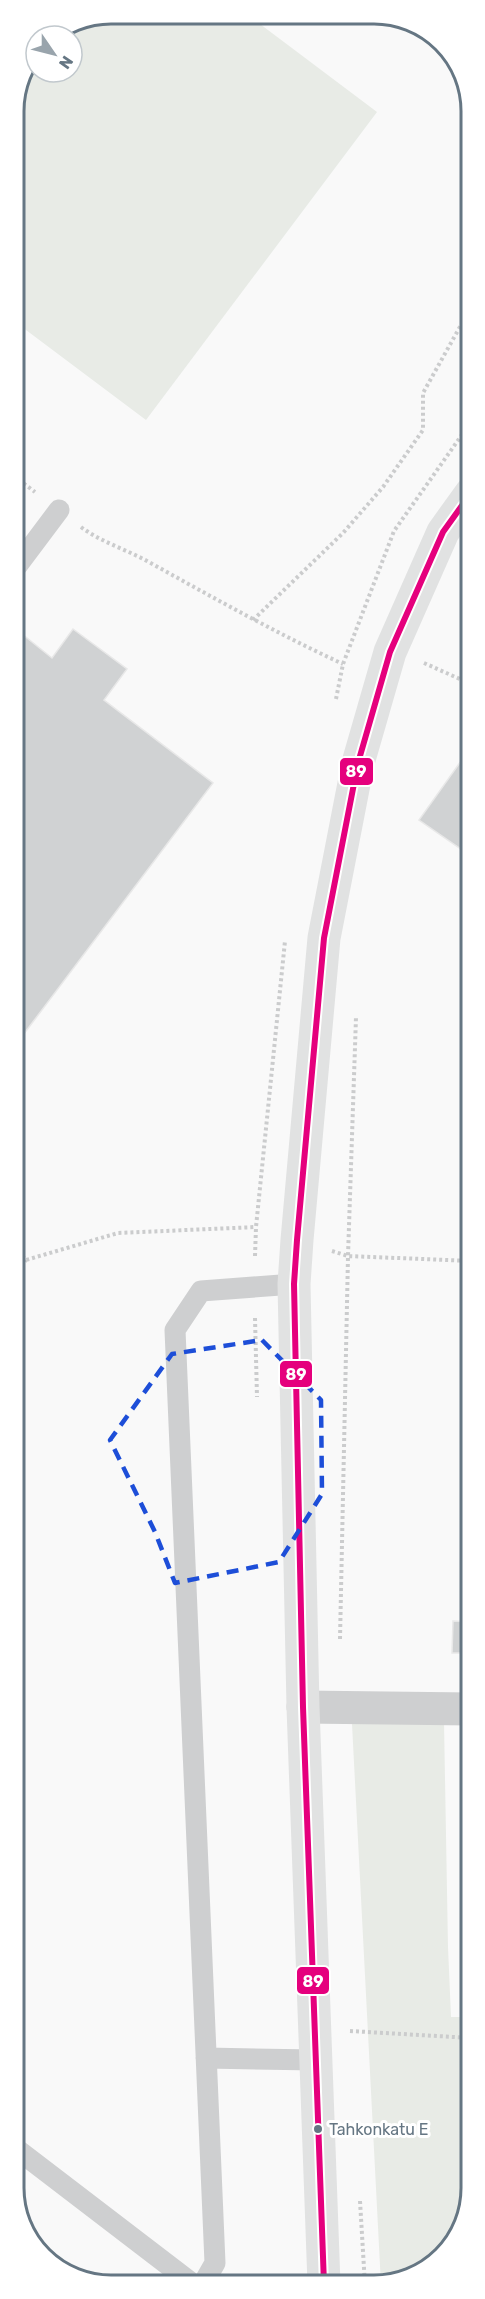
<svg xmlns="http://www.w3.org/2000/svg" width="485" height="2299" viewBox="0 0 485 2299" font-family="Rubik,sans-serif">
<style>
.green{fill:#e8ebe6}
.building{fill:#d0d2d3;stroke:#e8e8e8;stroke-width:1.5}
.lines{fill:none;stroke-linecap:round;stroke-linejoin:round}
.path{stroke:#cbcccd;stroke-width:4;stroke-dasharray:3 3;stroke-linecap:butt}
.lane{stroke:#cecfd0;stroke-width:21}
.street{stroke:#cecfd0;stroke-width:33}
.secondary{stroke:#e1e2e2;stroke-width:33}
.bus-1-casing{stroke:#fff;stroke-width:10}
.bus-1{stroke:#e5007d;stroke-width:6}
.marked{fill:none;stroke:#1d4ed8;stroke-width:4.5;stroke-dasharray:12 8;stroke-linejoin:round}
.bus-dot{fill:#657683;stroke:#fff;stroke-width:2}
.labels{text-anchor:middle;stroke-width:6;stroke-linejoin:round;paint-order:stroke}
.bus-label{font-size:16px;fill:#657683;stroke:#fff;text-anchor:start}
.rim{fill:none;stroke:#657683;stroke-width:3}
.line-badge{stroke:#fff;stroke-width:2}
.badge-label{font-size:16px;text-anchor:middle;font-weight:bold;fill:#fff}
</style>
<rect width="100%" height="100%" fill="#f9f9f9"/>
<path class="green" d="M111,14L248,15L377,112L146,420L14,321V105L36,56V72H72V36H57Z
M444,1722L448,1947L451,2017H471V2194L443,2257L386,2285H381L352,1724Z"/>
<path class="building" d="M73,629L127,669L104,700L213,783L14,1047V645L22,634L52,658Z
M471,747V856L419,820Z
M453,1621L471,1622V1653H452Z"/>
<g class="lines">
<path class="path" d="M14,412L15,410
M14,476L35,492
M81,527C101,542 125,549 147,561C212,597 276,633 343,664
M253,620L343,533L383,487L423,430V393L471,307
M424,663L471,684
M336,699L343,664L394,531L471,422
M14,1247L26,1260L118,1233L256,1227
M332,1251L348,1256L471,1261
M255,1256L256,1227L285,941
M14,1276L26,1260
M255,1318L257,1397
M340,1639L348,1256L356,1017
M350,2031L471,2038
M360,2201L365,2285"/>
<path class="lane" d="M14,570L59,510
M206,2058L315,2060
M14,2147L193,2284
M203,2284L215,2263L175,1330L201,1291L294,1284"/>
<path class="street" d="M303,1707L471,1709"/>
<path class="secondary" d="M324,2284L303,1707L294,1284L297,1240L324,938L358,763L390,652L443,532L471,493"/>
<g class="bus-1-casing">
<path id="bus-1" d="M324,2284L303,1707L294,1284L297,1240L324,938L358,763L390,652L443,532L471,493"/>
</g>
<use href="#bus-1" class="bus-1"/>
</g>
<path class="marked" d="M262,1340L321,1400L322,1494L279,1562L175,1583L155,1532L110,1440L172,1354Z"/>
<circle class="bus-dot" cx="318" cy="2129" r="5"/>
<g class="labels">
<g class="bus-label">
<text x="329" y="2135">Tahkonkatu E</text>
</g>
</g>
<path d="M0 0H485V2299H0ZM111 24H374A87 87 0 0 1 461 111V2188A87 87 0 0 1 374 2275H111A87 87 0 0 1 24 2188V111A87 87 0 0 1 111 24Z" fill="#fff" fill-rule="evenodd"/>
<path class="rim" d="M111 24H374A87 87 0 0 1 461 111V2188A87 87 0 0 1 374 2275H111A87 87 0 0 1 24 2188V111A87 87 0 0 1 111 24Z"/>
<g class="line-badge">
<rect x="339" y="757" width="35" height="29" rx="6" fill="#e5007d"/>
<rect x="279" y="1360" width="34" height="28" rx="6" fill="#e5007d"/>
<rect x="296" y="1966" width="34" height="29" rx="6" fill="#e5007d"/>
</g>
<g class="badge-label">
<text x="356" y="777">89</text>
<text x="296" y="1380">89</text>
<text x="313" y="1987">89</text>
</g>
<g transform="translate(54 54) rotate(125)"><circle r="28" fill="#ffffff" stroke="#c1c8cd" stroke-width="1.5"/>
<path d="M0-4.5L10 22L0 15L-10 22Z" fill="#99a4ac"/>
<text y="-9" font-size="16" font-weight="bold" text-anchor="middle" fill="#657683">N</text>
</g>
</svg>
